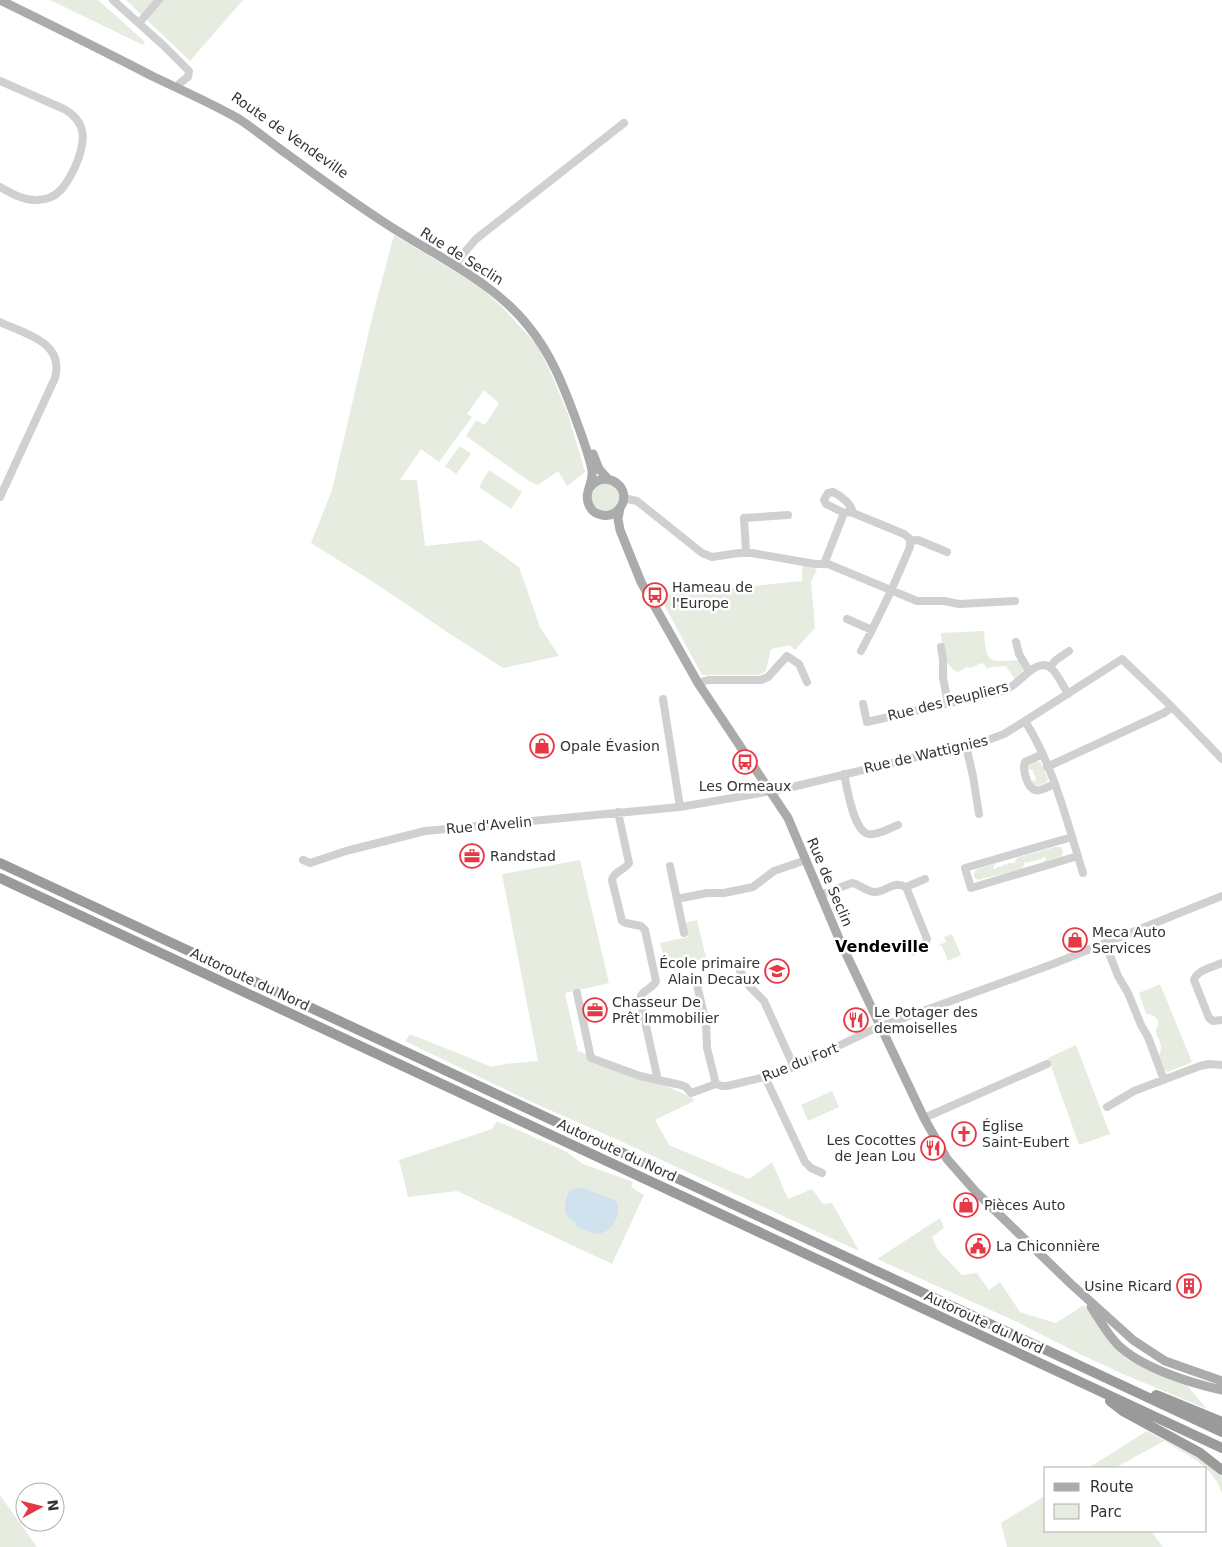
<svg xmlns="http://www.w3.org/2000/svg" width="1222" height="1547" viewBox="0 0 1222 1547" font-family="'DejaVu Sans',sans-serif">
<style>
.green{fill:#e6ecdf}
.water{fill:#cfe2ee}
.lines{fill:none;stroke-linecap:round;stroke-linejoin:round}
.minor{stroke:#d0d0d0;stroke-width:8}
.major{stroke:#ababab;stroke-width:9}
.highway{stroke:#9a9a9a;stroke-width:10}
.labels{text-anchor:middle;stroke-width:5;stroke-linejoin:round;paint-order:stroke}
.street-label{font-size:14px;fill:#333;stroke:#fff}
.poi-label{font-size:14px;fill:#333;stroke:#fff;text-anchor:start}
.quarter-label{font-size:16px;font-weight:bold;fill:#000;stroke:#fff}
</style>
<rect width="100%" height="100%" fill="#fff"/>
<path class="green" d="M50,0H98L145,42L143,45Z
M126,0H243L190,61Z
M394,235L478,285L503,308L537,345L549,369L568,414L585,472L567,486L558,471L538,485L529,481L466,436L476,420L485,425L499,403L484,390L467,414L472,417L439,462L421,449L400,480H417L425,546L481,540L519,567L540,627L559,656L503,668L447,632L381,587L311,543L332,490L372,318Z
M460,446L471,454L456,474L445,466Z
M489,470L522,492L511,509L479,487Z
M591 497a14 14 0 1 1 28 0a14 14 0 1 1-28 0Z
M802,565L817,569L811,582L815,628L795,650L790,645L771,649L766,671L760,675H702L659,595L802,581Z
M984,631C986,663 988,663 1019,660L1024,669L1015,679L1006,666L991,667L987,669L984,664L981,663L971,668L967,667L958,672C943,665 943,649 941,633Z
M1036,761L1041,763L1048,779L1046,783L1037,786L1033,784L1031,780L1037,782V781L1035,780L1036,777L1033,773L1034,771L1027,768L1029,764Z
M1055,847H1061L1063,851L1062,856L1044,862L1046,858L1044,857L1040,860L1038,859L1037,861L1035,860L1034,862L1032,861L1027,863L1025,862L1022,869L978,880L974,877V872L978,869L995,864L993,868L995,869L999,866L1001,867L1005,864L1007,865L1008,863H1014L1017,858Z
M580,860L609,983L565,993L578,1051L629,1069L693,1098L694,1101L655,1120L669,1145L749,1179L772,1162L788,1199L812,1189L823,1204L832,1203L859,1251L616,1139L527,1100L405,1041L410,1034L492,1067L505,1064L538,1061L502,874Z
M697,920L706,958L666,967L660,943L688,937L685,923Z
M952,934L961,955L948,961L942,946L939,945L946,942L944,937Z
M1160,984L1192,1062L1168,1072L1165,1070L1159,1056C1165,1040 1155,1039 1156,1030C1156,1028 1157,1028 1158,1026C1160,1018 1153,1014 1146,1014L1139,993Z
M1076,1045L1110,1134L1079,1145L1048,1058Z
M832,1091L839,1107L808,1121L801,1105Z
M497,1121L565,1151L583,1164L633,1182L631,1187L644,1195L612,1264L457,1191L408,1197L399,1160L492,1129Z
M940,1218L944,1228L932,1237L938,1250L962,1275L977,1273L989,1290L1000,1282L1020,1312L1056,1323L1084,1305L1112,1345L1127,1359L1152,1372L1185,1383L1207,1409L1123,1374L1082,1355L1017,1322L877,1259Z
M1147,1431L1205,1462L1222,1477V1494C1215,1467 1186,1454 1164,1441L1115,1468H1088Z
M0,1495L37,1547H0Z
M1046,1495V1531H1151L1163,1547H1007L1001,1523Z"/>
<path class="water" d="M580,1187L615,1200C623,1210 615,1229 602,1233C593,1235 583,1230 575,1226L576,1223C561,1216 564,1203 569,1191Z"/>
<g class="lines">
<path class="minor" d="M113,0L164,46L189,71L188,77L180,83
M139,23L159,0
M0,81L64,109C89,123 85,144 75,167C67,184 58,200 37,200C24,201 11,193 0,187
M455,266L463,254L476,239L624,123
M0,322C25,334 65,342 55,378L0,497
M623,498L637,501L702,553L712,557L739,553H752L815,564H828L917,601H944L959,604L1015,601
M844,513L826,504L824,500L828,493L833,492C842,496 851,504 853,513
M910,541L918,540L947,552
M746,552L744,518L788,515
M824,564L844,513L848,512L853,513L904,534L910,539V547L891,591L872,630L847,619
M1016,642L1019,654L1029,671
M941,647L943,660V678L948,703
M861,651L872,630
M1050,667L1056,660L1069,651
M698,683L708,680H761L768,677L787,656L799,664L807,682
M663,699L680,807
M863,704L867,722L1002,691C1007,689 1012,687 1016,683C1025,676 1041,656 1053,670C1059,677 1063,686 1068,694
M1025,721C1054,767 1067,822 1083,873
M966,746L973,776L979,814
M1043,754L1025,762C1022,768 1027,788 1035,790C1040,792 1049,786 1054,784
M1047,767L1164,713L1172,707
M844,774C847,787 853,830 868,834C876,836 890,828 898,825
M618,812L629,863C625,870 614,871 612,880L622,921L626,923L641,926L645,930L656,981C653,989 641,990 640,999L658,1080
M1072,837L965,868L971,888L1078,856
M303,860L310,863L346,851L425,831L680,807L784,789L988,740L1004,734L1025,721L1122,659L1172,707L1222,759
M670,866L684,933
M906,887L925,879
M820,895L852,883C860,884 866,892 875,892C887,892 892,880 906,887L927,939L924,946L913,951
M677,899L707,893H724L753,887L774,871L806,860
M1105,943L1118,976L1128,993L1141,1025L1148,1037L1164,1080
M1222,963C1213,967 1197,970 1194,980L1209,1018L1213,1021L1222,1020
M740,971L750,987L764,1001L794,1067
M697,985L706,1023L707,1048L716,1084
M577,993L591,1058L640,1076L681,1085L686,1087L691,1093L716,1084
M765,1077L805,1162L811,1168L822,1173
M716,1084L722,1086H727L765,1077L794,1067L876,1028L1053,964L1222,896
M1107,1107L1134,1091L1200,1066L1209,1064L1222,1065
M924,1118L1047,1064"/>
<path class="major" d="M0,0C51,25 102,50 152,76C181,90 211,103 239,119C253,128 266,139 280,149C314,174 349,200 385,223C435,256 492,280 529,327C551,354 563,385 575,417C581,434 588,451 592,470C594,484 583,492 589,505C594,517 611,519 619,509C635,490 607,467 590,487
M593,454L599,469L608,479
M620,508L618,519L620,530L641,582L698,683L788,818L840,941L924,1118L947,1159L976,1192L1071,1284L1133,1340L1165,1361L1222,1381
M1091,1307C1100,1320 1107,1334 1118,1345C1142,1368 1190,1383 1222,1390"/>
<path class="highway" d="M0,863L1222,1432
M0,878L1222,1448
M1156,1395L1222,1422
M1110,1401L1123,1411L1200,1453L1222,1470"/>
</g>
<defs>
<g id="bus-ring" transform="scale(1.25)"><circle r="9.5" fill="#fff" stroke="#e63946" stroke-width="1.5"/><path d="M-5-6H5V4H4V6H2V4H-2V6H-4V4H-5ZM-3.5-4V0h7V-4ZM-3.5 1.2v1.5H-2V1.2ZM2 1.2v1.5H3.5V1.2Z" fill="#e63946"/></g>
<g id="shop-ring" transform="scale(1.25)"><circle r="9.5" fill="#fff" stroke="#e63946" stroke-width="1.5"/><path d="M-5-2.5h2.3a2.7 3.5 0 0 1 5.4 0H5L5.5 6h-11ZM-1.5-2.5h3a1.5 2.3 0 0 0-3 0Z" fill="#e63946"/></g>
<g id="office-ring" transform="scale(1.25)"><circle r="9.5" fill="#fff" stroke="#e63946" stroke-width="1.5"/><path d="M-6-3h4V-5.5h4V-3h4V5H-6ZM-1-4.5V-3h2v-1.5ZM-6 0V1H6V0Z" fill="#e63946"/></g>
<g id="school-ring" transform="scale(1.25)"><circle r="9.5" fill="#fff" stroke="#e63946" stroke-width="1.5"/><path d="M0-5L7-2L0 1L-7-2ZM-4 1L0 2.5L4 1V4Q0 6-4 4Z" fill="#e63946"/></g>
<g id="restaurant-ring" transform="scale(1.25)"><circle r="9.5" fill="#fff" stroke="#e63946" stroke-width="1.5"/><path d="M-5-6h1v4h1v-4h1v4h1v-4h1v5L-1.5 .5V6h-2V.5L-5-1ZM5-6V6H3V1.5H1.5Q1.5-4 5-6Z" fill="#e63946"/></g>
<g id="church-ring" transform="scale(1.25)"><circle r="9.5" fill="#fff" stroke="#e63946" stroke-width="1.5"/><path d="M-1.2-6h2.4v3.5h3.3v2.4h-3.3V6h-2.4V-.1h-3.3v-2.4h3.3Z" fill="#e63946"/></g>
<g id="civic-ring" transform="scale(1.25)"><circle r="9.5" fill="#fff" stroke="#e63946" stroke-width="1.5"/><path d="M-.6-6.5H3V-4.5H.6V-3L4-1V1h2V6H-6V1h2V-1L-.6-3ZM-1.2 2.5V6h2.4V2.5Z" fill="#e63946"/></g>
<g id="building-ring" transform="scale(1.25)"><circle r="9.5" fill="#fff" stroke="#e63946" stroke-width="1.5"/><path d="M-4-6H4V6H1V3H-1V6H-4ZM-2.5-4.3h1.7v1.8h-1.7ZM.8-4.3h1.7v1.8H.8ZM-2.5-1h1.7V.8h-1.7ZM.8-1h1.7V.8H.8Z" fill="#e63946"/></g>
</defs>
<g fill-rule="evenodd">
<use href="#bus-ring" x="655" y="595"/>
<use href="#shop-ring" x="542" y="746"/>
<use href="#bus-ring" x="745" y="762"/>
<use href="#office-ring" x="472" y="856"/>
<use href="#shop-ring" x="1075" y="940"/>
<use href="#school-ring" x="777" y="971"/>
<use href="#office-ring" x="595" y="1010"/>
<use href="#restaurant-ring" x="856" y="1020"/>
<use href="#church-ring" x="964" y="1134"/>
<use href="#restaurant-ring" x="933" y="1148"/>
<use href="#shop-ring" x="966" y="1205"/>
<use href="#civic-ring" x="978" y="1246"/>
<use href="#building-ring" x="1189" y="1286"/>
</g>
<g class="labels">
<g class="street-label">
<text transform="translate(290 135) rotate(35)" y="5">Route de Vendeville</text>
<text transform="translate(462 256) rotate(32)" y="5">Rue de Seclin</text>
<text transform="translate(948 701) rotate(-14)" y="5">Rue des Peupliers</text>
<text transform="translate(926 754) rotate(-13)" y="5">Rue de Wattignies</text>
<text transform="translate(489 825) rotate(-5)" y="5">Rue d'Avelin</text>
<text transform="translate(830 882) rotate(67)" y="5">Rue de Seclin</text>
<text transform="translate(250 979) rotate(25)" y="5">Autoroute du Nord</text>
<text transform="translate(800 1062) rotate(-22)" y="5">Rue du Fort</text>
<text transform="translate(617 1150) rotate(25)" y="5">Autoroute du Nord</text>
<text transform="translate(984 1322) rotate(25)" y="5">Autoroute du Nord</text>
</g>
<g class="poi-label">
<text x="672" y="592">Hameau de<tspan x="672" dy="16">l'Europe</tspan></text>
<text x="560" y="751">Opale Évasion</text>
<text x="745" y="791" text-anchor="middle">Les Ormeaux</text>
<text x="490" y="861">Randstad</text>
<text x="1092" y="937">Meca Auto<tspan x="1092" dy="16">Services</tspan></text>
<text x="760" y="968" text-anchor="end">École primaire<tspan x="760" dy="16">Alain Decaux</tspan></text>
<text x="612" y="1007">Chasseur De<tspan x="612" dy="16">Prêt Immobilier</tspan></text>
<text x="874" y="1017">Le Potager des<tspan x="874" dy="16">demoiselles</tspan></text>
<text x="982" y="1131">Église<tspan x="982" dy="16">Saint-Eubert</tspan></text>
<text x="916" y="1145" text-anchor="end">Les Cocottes<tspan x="916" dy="16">de Jean Lou</tspan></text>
<text x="984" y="1210">Pièces Auto</text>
<text x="996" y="1251">La Chiconnière</text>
<text x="1172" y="1291" text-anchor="end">Usine Ricard</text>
</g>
<g class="quarter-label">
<text x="882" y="952">Vendeville</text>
</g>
</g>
<rect x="1044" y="1467" width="162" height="65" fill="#ffffff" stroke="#adadad"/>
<rect x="1054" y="1483" width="25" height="8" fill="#ababab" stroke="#adadad"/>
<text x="1090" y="1492" font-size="15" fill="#333333">Route</text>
<rect x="1054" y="1504" width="25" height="15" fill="#e6ecdf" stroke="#adadad"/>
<text x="1090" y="1517" font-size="15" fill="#333333">Parc</text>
<g transform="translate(40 1507) rotate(83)"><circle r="24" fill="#ffffff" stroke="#adadad"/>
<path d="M0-4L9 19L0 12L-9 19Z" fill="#e63946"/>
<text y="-8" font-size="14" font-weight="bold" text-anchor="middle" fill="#333333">N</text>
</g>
</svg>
